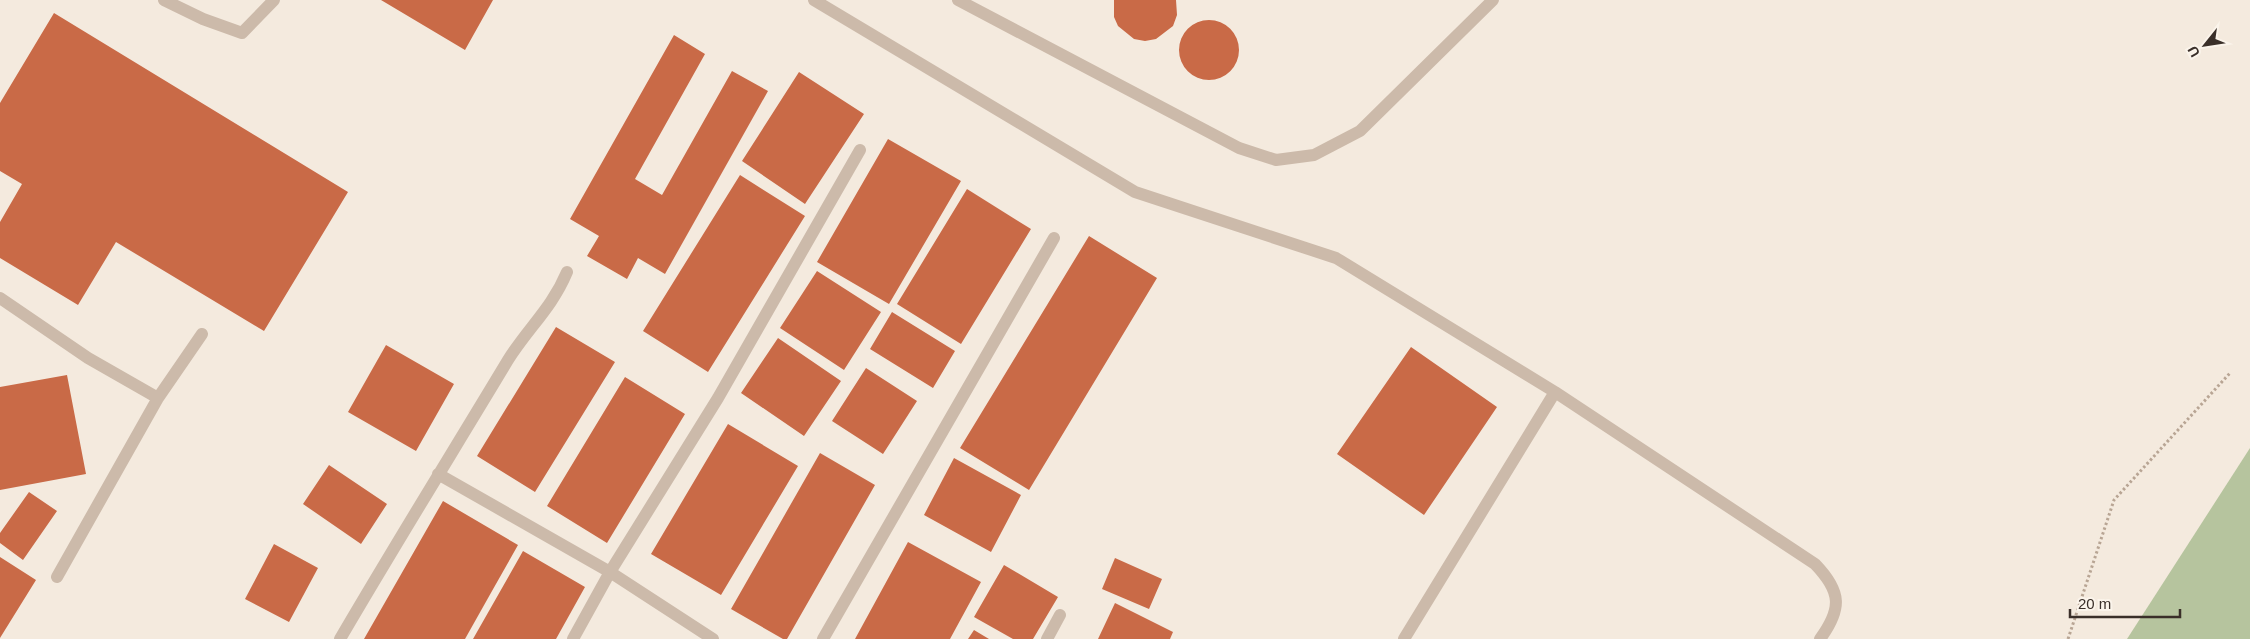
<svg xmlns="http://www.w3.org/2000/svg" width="2250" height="639" viewBox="0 0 2250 639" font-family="Arial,sans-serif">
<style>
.green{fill:#b6c49e}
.building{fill:#c96a47}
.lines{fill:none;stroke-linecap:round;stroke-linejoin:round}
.path{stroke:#b8a594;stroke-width:3;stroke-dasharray:2.5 2.5;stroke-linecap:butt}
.minor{stroke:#ccbaaa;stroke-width:12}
</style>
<rect width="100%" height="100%" fill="#f4eade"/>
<path class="green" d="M2250,448V639H2127Z"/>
<path class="building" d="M381,0H493L465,50Z
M1114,0H1176L1177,15L1173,26L1156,39L1145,41L1134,39L1118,26L1114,17Z
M54,13L348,192L264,331L116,242L78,305L0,258V222L22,184L0,171V103Z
M1179 50a30 30 0 1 1 60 0a30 30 0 1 1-60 0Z
M674,35L705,54L635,179L662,195L732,71L768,91L665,274L638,258L627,279L587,256L599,236L570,219Z
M799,72L864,114L805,204L742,161Z
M888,139L961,181L889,304L817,262Z
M740,175L805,216L708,372L643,331Z
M967,189L1031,229L961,344L897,304Z
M1089,236L1157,278L1029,490L960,448Z
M817,271L881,312L844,370L780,328Z
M892,312L955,351L933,388L870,349Z
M556,327L615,362L535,492L477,456Z
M778,338L841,381L804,436L741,393Z
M386,345L454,384L416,451L348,412Z
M1411,347L1497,407L1424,515L1337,454Z
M866,368L917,401L883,454L832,421Z
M67,375L86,474L0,490V387Z
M625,377L685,414L607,543L547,506Z
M728,424L798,466L721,595L651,554Z
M820,453L875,485L787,639H783L731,609Z
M954,458L1021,495L991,552L924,515Z
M329,465L387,504L361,544L303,504Z
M29,492L57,511L23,560L0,543V533Z
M443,501L518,545L492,591L465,639H364Z
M908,542L981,582L950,639H855Z
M274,544L318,568L289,622L245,599Z
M523,551L585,587L556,639H473Z
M0,557L36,580L0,638Z
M1115,558L1162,579L1149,609L1102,589Z
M1004,565L1058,597L1033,639H1013L974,617Z
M1115,603L1173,632L1170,639H1098Z
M974,630L989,639H968Z"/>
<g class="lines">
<path class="path" d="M2068,639L2114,500L2230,373"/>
<path class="minor" d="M164,0L203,19L242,33L274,0
M814,0L1135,192L1336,258L1555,392L1815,564C1842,592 1842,609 1820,639
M958,0L1239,148L1276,160L1314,155L1360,131L1493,0
M0,298L88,358L158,398L202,334
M438,474L610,572L713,639
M57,577L158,398
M340,639C395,545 452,453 508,360C528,328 552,308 567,272
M573,639L610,572L718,398L860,150
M823,639L1054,238
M1047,639L1060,615
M1404,639L1555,392"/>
</g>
<g transform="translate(2205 45) rotate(240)" stroke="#fbf4eb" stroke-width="4" paint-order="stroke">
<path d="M0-4L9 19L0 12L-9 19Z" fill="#3a2f29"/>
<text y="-8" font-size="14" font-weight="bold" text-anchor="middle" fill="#3a2f29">U</text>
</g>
<path d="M2070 609v8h110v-8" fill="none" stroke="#3a2f29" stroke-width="2.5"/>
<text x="2078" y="609" font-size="15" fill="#3a2f29" stroke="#fbf4eb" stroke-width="4" paint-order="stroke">20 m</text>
</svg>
